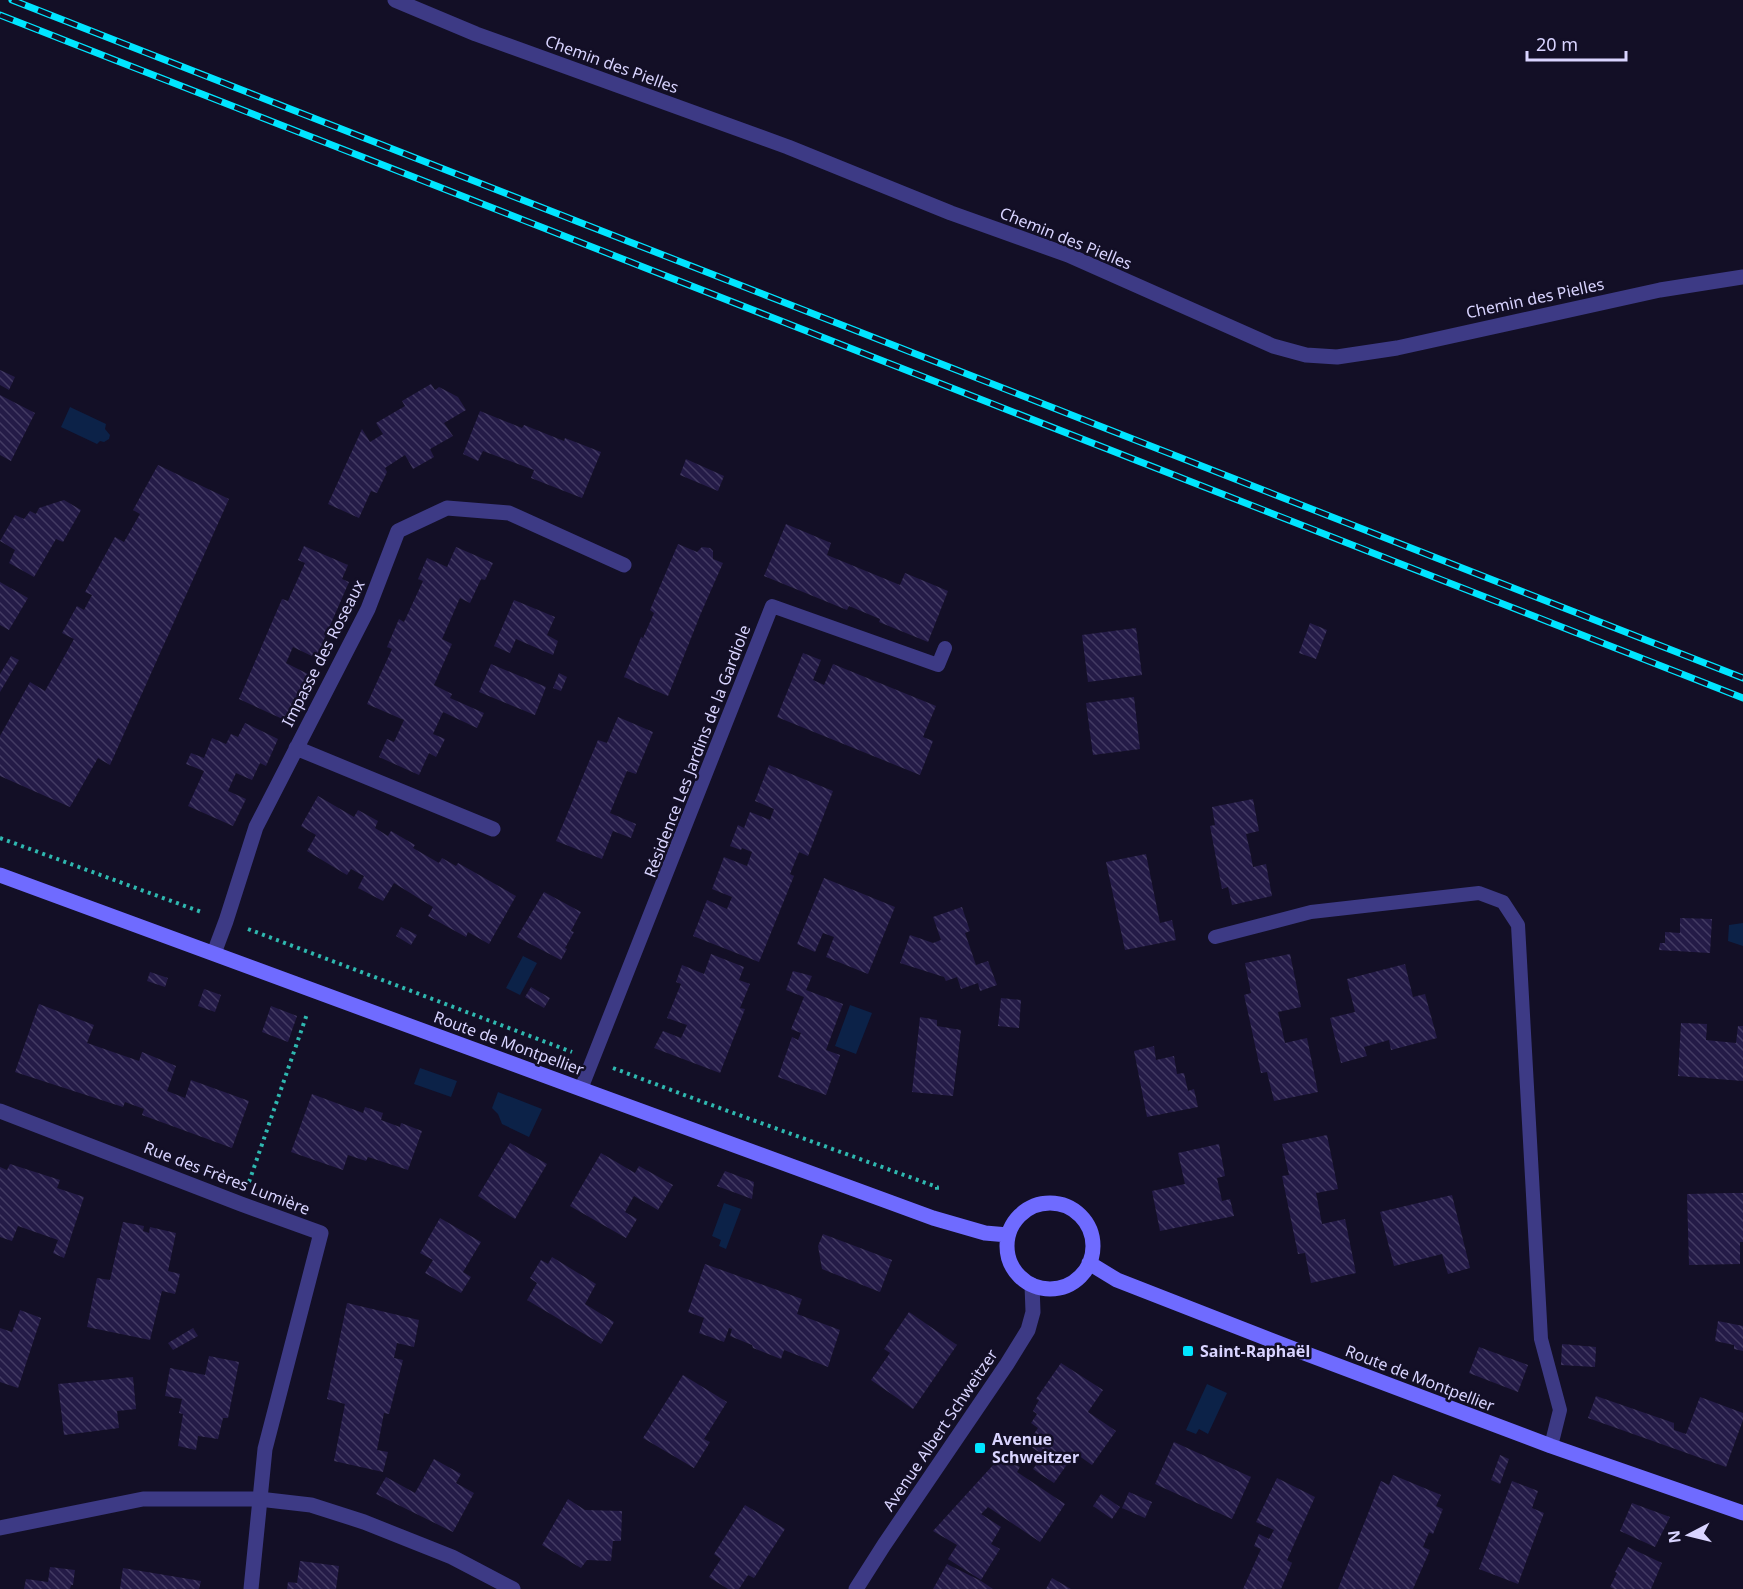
<svg xmlns="http://www.w3.org/2000/svg" width="1743" height="1589" viewBox="0 0 1743 1589" font-family="'Noto Sans',sans-serif">
<style>
.water{fill:#0c2248}
.building{fill:url(#building-back-hatch)}
.lines{fill:none;stroke-linecap:round;stroke-linejoin:round}
.path{stroke:#2fb8b0;stroke-width:4;stroke-dasharray:3 4.5;stroke-linecap:butt}
.lane{stroke:#3d3a85;stroke-width:14}
.street{stroke:#3d3a85;stroke-width:15}
.secondary{stroke:#6f6bff;stroke-width:15}
.rail-casing{stroke:#00e5ff;stroke-width:7}
.rail{stroke:#130f26;stroke-width:4.5;stroke-dasharray:14;stroke-linecap:butt}
.poi-dot{fill:#00e5ff;stroke:#130f26;stroke-width:2}
.labels{text-anchor:middle;stroke-width:5;stroke-linejoin:round;paint-order:stroke}
.street-label{font-size:16px;fill:#d9d4ff;stroke:#130f26}
.poi-label{font-size:16px;font-weight:bold;fill:#d9d4ff;stroke:#130f26;text-anchor:start}
</style>
<defs>
<pattern id="building-back-hatch" width="6" height="6" patternUnits="userSpaceOnUse" patternTransform="scale(1.5)"><rect width="6" height="6" fill="#241b47"/><path d="M-1 5l2 2M0 0l6 6M5-1l2 2" fill="none" stroke="#433b63"/></pattern>
</defs>
<rect width="100%" height="100%" fill="#130f26"/>
<path class="water" d="M70,407L106,424L105,429L110,435L109,439L104,442L100,441L97,444L61,427Z
M1743,923V946L1728,941L1729,925Z
M523,956L537,963L520,995L506,988Z
M850,1005L872,1013L856,1054L835,1046Z
M420,1068L457,1081L451,1097L414,1084Z
M498,1092L542,1109L529,1137L502,1124L498,1114L492,1108Z
M724,1203L741,1209L726,1249L719,1246L721,1240L712,1236Z
M1207,1384L1227,1393L1208,1434L1199,1429L1196,1434L1186,1430Z"/>
<path class="building" d="M0,370L15,377L9,390L0,385Z
M431,384L435,390L439,387L458,397L466,410L444,423L453,436L430,449L434,457L413,469L405,455L385,468L387,472L377,493L371,491L359,518L328,504L362,429L370,442L383,434L376,423L405,406L402,401Z
M0,395L35,413L11,461L0,455Z
M480,411L522,428L524,425L564,441L565,438L601,452L582,498L531,478L534,470L483,451L478,461L463,454Z
M686,459L724,476L718,491L680,475Z
M158,465L229,499L110,765L98,758L70,807L0,776V736L30,682L45,691L74,639L62,633L77,606L84,610L92,595L85,592L115,537L124,542L140,514L133,510Z
M64,500L81,510L63,542L56,539L34,577L9,563L15,550L0,541L15,515L24,519L30,511L36,514L39,508Z
M786,524L831,543L827,555L900,585L905,573L948,591L928,642L879,622L880,619L849,606L847,610L764,576Z
M678,544L697,552L702,547L710,548L713,551V559L723,563L701,613L668,696L624,677L641,637L643,638L654,613L650,610Z
M304,546L348,565L342,579L349,582L316,658L293,647L286,663L308,674L287,721L239,699L282,599L288,601L305,563L298,560Z
M456,547L493,563L485,580L481,579L470,603L460,598L442,639L452,644L434,685L452,694L450,698L484,713L477,728L443,712L433,734L445,739L436,757L429,753L419,775L379,757L387,739L394,742L404,720L367,704L392,649L387,647L399,619L404,622L423,581L418,579L427,558L447,567Z
M0,582L28,598L9,630L0,625Z
M514,600L555,617L547,635L558,641L553,655L516,639L510,653L494,646Z
M1310,623L1327,630L1316,659L1299,653Z
M1136,628L1142,675L1088,682L1082,635Z
M803,653L821,660L813,680L824,685L833,664L936,706L923,737L933,741L920,775L777,717Z
M11,656L19,660L0,692V674Z
M491,664L546,687L535,715L479,692Z
M559,673L567,677L561,691L553,688Z
M1134,697L1140,749L1093,755L1086,703Z
M618,717L653,732L636,774L627,771L610,813L636,824L631,838L613,831L602,859L556,841L598,740L607,743Z
M245,723L278,739L266,766L260,763L252,780L236,773L228,791L246,799L233,826L188,806L204,771L186,764L191,753L204,758L212,738L226,744L231,734L238,737Z
M769,765L833,791L808,856L799,852L790,874L794,876L759,962L693,936L707,900L727,909L732,897L712,889L724,857L747,866L752,852L742,848L741,850L730,846L738,825L744,828L750,812L770,820L774,809L755,801Z
M318,796L354,817L358,810L378,821L375,828L388,836L391,831L415,845L413,848L439,863L442,858L456,866L458,863L516,896L489,944L468,932L466,937L428,916L433,907L394,883L383,901L358,888L364,876L351,869L347,875L307,851L316,835L301,826Z
M1253,799L1259,831L1246,834L1250,851L1253,867L1266,864L1272,896L1232,905L1228,887L1222,889L1216,858L1210,826L1215,825L1212,807Z
M1146,854L1160,923L1172,920L1176,940L1125,950L1106,862Z
M824,878L895,907L868,974L826,957L834,937L823,933L815,952L797,944Z
M544,892L581,912L571,931L574,932L565,948L567,949L561,960L517,937Z
M962,907L970,931L965,933L976,965L988,961L997,985L980,991L978,983L961,989L957,977L946,981L944,977L900,963L910,935L933,943L941,940L933,917Z
M1680,918L1712,919L1710,953L1659,950L1660,943H1665V932L1680,933Z
M401,927L417,935L411,945L396,936Z
M711,954L744,967L739,980L750,984L740,1008L745,1009L720,1073L654,1048L663,1031L681,1038L687,1025L667,1018L681,984L676,982L682,965L704,974Z
M1290,954L1301,1007L1278,1012L1285,1043L1307,1038L1318,1092L1274,1101L1267,1072L1261,1073L1249,1017L1244,995L1251,993L1245,963Z
M1405,964L1413,997L1425,994L1437,1038L1391,1050L1389,1040L1364,1047L1367,1056L1341,1063L1330,1018L1355,1012L1347,979Z
M793,971L812,976L806,990L843,1004L826,1050L840,1055L826,1095L778,1077L792,1037L798,1040L801,1033L791,1029L804,997L786,990Z
M150,972L168,978L165,987L147,981Z
M531,987L550,998L544,1008L525,997Z
M204,989L221,995L215,1012L198,1006Z
M1001,998L1021,1000L1019,1028L998,1026Z
M39,1004L94,1025L87,1043L139,1061L142,1052L176,1066L167,1091L185,1098L191,1080L249,1101L232,1148L142,1115L144,1109L125,1102L123,1107L15,1072Z
M271,1006L297,1016L288,1042L262,1032Z
M920,1017L937,1020V1026L961,1030L953,1096L912,1092Z
M1681,1023L1707,1024L1706,1040L1736,1043L1738,1026H1743V1081L1678,1076Z
M1154,1046L1156,1060L1174,1056L1177,1074L1184,1073L1188,1091L1194,1089L1198,1107L1147,1117L1134,1051Z
M312,1094L363,1113L365,1107L383,1113L381,1120L400,1127L401,1123L422,1131L408,1170L368,1157L366,1161L348,1155L343,1170L291,1152Z
M1327,1135L1338,1189L1316,1193L1322,1224L1345,1219L1356,1273L1311,1283L1305,1253L1298,1254L1282,1176L1289,1175L1282,1144Z
M510,1143L547,1164L515,1219L478,1196Z
M1219,1144L1225,1176L1217,1178L1222,1201L1230,1199L1234,1216L1160,1231L1152,1191L1185,1184L1178,1153Z
M601,1153L635,1173L639,1166L673,1185L658,1210L634,1196L625,1212L637,1219L626,1238L570,1206Z
M10,1164L60,1180L57,1188L84,1197L64,1258L53,1253L58,1240L18,1226L12,1241L0,1237V1167L7,1170Z
M725,1171L754,1182L752,1199L717,1186Z
M1733,1193H1743V1242H1740V1264L1689,1265L1687,1194Z
M1452,1195L1470,1268L1448,1274L1442,1254L1394,1266L1380,1212Z
M440,1218L481,1242L463,1272L471,1277L461,1293L425,1273L433,1260L420,1253Z
M123,1222L144,1226L143,1231L149,1233L150,1227L176,1233L168,1271L180,1274L175,1294L162,1291L150,1340L87,1327L97,1278L110,1280Z
M823,1234L892,1260L880,1292L822,1269L818,1246Z
M552,1257L596,1284L585,1304L614,1322L601,1344L527,1300L537,1283L530,1278L541,1260L548,1264Z
M705,1264L802,1299L797,1314L840,1330L828,1367L784,1350L781,1359L753,1348L752,1345L730,1336L732,1329L729,1328L724,1342L699,1333L704,1318L688,1312Z
M347,1303L419,1320L414,1347L397,1343L394,1358L403,1360L389,1414L384,1413L377,1450L388,1452L383,1472L334,1461L345,1404L327,1399Z
M20,1310L41,1318L18,1388L0,1382V1328L12,1332Z
M909,1312L957,1345L913,1409L871,1380L890,1353L884,1349Z
M1718,1321L1743,1326V1351L1734,1349V1345L1715,1341Z
M193,1328L198,1336L173,1350L168,1343Z
M1562,1344L1596,1347L1595,1367L1561,1365Z
M1479,1347L1528,1365L1518,1392L1469,1373Z
M209,1356L239,1362L228,1418H223L218,1439L198,1436L196,1450L178,1446L183,1414L179,1413L182,1399L165,1396L170,1368L205,1375Z
M1061,1363L1103,1390L1088,1412L1116,1431L1092,1465L1075,1453L1054,1483L1033,1469L1043,1455L1027,1444L1038,1428L1031,1423L1037,1414L1033,1411L1039,1400L1036,1399Z
M683,1375L727,1402L704,1439L710,1442L694,1468L643,1438Z
M133,1377L136,1409L117,1411L119,1428L64,1435L58,1384Z
M1596,1396L1674,1423V1430L1686,1434L1700,1397L1743,1413V1420L1726,1467L1588,1418Z
M1174,1442L1251,1477L1232,1519L1155,1484Z
M999,1453L1020,1467L1017,1472L1065,1504L1040,1542L988,1507L981,1514L1001,1527L991,1544L1000,1549L981,1580L948,1559L957,1545L933,1531L994,1464Z
M1500,1455L1509,1459L1500,1484L1491,1480Z
M434,1459L461,1474L456,1483L474,1493L453,1532L376,1494L386,1477L415,1493Z
M1393,1475L1441,1495L1436,1506L1443,1509L1433,1534L1429,1532L1423,1547L1430,1550L1413,1589H1338L1381,1481L1389,1485Z
M1277,1478L1315,1497L1287,1560L1292,1563L1281,1589H1243L1261,1549L1254,1546L1259,1534L1269,1539L1274,1530L1256,1522Z
M1512,1481L1538,1491L1532,1508L1544,1513L1518,1584L1479,1569Z
M1129,1492L1152,1502L1145,1518L1122,1508Z
M1101,1494L1120,1507L1112,1519L1093,1506Z
M568,1499L585,1510L622,1511L621,1541H613L611,1561L587,1560L581,1568L542,1545Z
M1632,1503L1670,1517L1655,1547L1620,1531Z
M745,1505L785,1529L754,1578L748,1575L739,1589H728L709,1577L721,1559L714,1554Z
M1628,1547L1662,1563L1651,1589H1614L1610,1587L1617,1573L1615,1572Z
M300,1561L339,1566L336,1589H287L288,1582L297,1583Z
M947,1564L981,1581L993,1589H933Z
M50,1567L75,1570L73,1585H71L70,1589H24L26,1579L48,1582Z
M123,1568L201,1581L199,1589H120Z
M1052,1578L1071,1589H1046Z"/>
<g class="lines">
<path class="path" d="M0,838L204,913
M248,929L572,1052
M613,1068L695,1099L937,1187V1194
M249,1182L307,1014"/>
<path class="lane" d="M1215,937L1311,912L1479,893L1503,902L1518,925L1541,1339L1560,1410L1551,1446
M581,1089L772,606L938,665L945,648"/>
<path class="street" d="M395,0L476,34L788,147L951,213L1068,255L1273,346L1306,355L1337,357L1397,348L1660,290L1743,277
M296,748L493,829
M214,953L226,921L256,827L368,609L398,531L447,508L509,513L624,565
M0,1111L241,1204L321,1233L265,1449L251,1589
M0,1528L143,1499H259L311,1505L364,1522L452,1557L513,1589
M856,1589L884,1545L1007,1364L1028,1330L1033,1312L1032,1285"/>
<path class="secondary" d="M0,875L581,1089L933,1218L985,1233L1008,1235
M1007 1246a43 43 0 1 1 86 0a43 43 0 1 1-86 0Z
M1089,1263L1117,1280L1299,1351L1551,1446L1743,1513"/>
<g class="rail-casing">
<path id="rail" d="M12,0L1743,678
M0,15L1743,698"/>
</g>
<use href="#rail" class="rail"/>
</g>
<g class="poi-dot">
<rect x="1182" y="1345" width="12" height="12" rx="3"/>
<rect x="974" y="1442" width="12" height="12" rx="3"/>
</g>
<g class="labels">
<g class="street-label">
<text transform="translate(612 64) rotate(20)" y="6">Chemin des Pielles</text>
<text transform="translate(1066 238) rotate(22)" y="6">Chemin des Pielles</text>
<text transform="translate(1535 298) rotate(-12)" y="6">Chemin des Pielles</text>
<text transform="translate(323 653) rotate(-63)" y="6">Impasse des Roseaux</text>
<text transform="translate(697 751) rotate(-69)" y="6">Résidence Les Jardins de la Gardiole</text>
<text transform="translate(509 1043) rotate(20)" y="6">Route de Montpellier</text>
<text transform="translate(227 1178) rotate(21)" y="6">Rue des Frères Lumière</text>
<text transform="translate(1420 1378) rotate(21)" y="6">Route de Montpellier</text>
<text transform="translate(940 1430) rotate(-56)" y="6">Avenue Albert Schweitzer</text>
</g>
<g class="poi-label">
<text x="1200" y="1357">Saint-Raphaël</text>
<text x="992" y="1445">Avenue<tspan x="992" dy="18">Schweitzer</tspan></text>
</g>
</g>
<g transform="translate(1689 1535) rotate(263)" stroke="#130f26" stroke-width="4.5" paint-order="stroke">
<path d="M0-4.5L10 22L0 15L-10 22Z" fill="#d9d4ff"/>
<text y="-9" font-size="16" font-weight="bold" text-anchor="middle" fill="#d9d4ff">N</text>
</g>
<path d="M1527 51v9h99v-9" fill="none" stroke="#d9d4ff" stroke-width="3"/>
<text x="1536" y="51" font-size="18" fill="#d9d4ff" stroke="#130f26" stroke-width="4.5" paint-order="stroke">20 m</text>
</svg>
